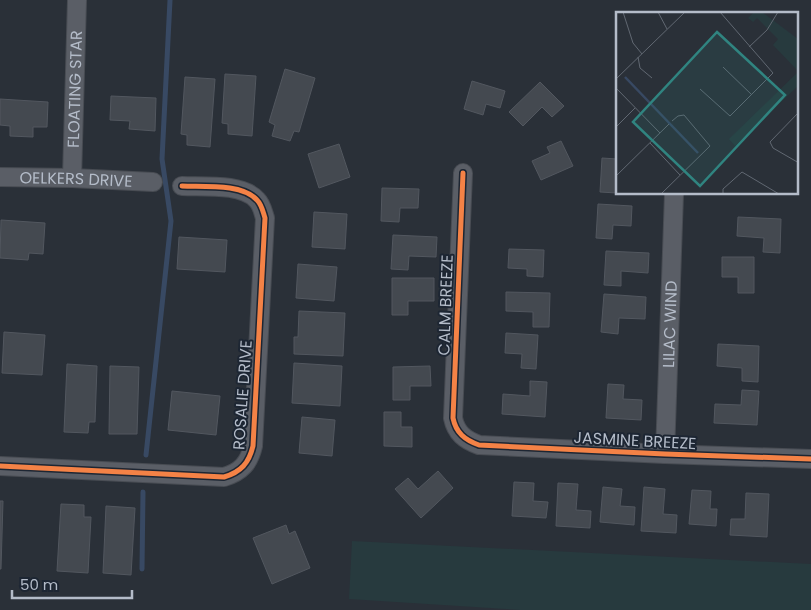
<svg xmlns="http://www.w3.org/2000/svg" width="811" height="610" viewBox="0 0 811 610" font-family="Poppins,sans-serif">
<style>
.green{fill:#273a3e}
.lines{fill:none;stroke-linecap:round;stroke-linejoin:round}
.stream{stroke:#384963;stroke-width:5}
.building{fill:#444950;stroke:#52575f}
.street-casing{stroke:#484c53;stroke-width:20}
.street{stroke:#5a5e66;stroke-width:18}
.cycleway-casing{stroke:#1d2633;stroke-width:8}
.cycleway{stroke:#f48246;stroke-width:5}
.labels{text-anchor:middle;stroke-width:4;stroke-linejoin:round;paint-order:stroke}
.street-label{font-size:16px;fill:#b4bcc9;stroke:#1d2633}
.inset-river{fill:none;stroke:#384963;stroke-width:2.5}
.inset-road{fill:none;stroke:#616872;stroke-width:1}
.view{fill:#308480;fill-opacity:0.15;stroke:#308480;stroke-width:2.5}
.inset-edge{fill:none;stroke:#b4bcc9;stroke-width:2.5}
</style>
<rect width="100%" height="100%" fill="#2a3038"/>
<path class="green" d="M352,541L811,564V610H521L349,599Z"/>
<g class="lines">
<path class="stream" d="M146,455L171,221L162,159L170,0
M142,569L143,492"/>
</g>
<path class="building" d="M285,69L315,78L299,132L294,131L290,141L272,136L275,125L269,122Z
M225,74L256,76L252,136L228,134V124L222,123Z
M185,77L215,79L210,147L187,145V135L181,134Z
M472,81L505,91L500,108L486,104L483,115L464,109Z
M540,82L564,106L552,117L542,107L523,126L509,112Z
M111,96L156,98L155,131L129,129L130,121L110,120Z
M0,99L48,102L47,127H33V137L10,136V126L0,125Z
M561,141L573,166L541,180L532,161L550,153L547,147Z
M339,144L350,177L319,188L308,154Z
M602,158L617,159V193L600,192Z
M382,188L419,189L418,208H400L399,222L381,221Z
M598,204L632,206L631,226L613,225L612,239L596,238Z
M314,212L347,214L345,249L312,247Z
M738,217L781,219L780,253L763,252L764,238L737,236Z
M1,220L45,223L43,254L29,253L28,260L0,258Z
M393,235L437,237L436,257L409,256L408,270L391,269Z
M179,237L227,240L225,272L177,269Z
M509,249L544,250L543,277L527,276V269L508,268Z
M606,251L649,253L648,273L621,271V286L604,285Z
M722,257H754V293H738V277H722Z
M298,264L337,267L334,301L296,298Z
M392,278H434V301H408V315H392Z
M506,292L550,293L549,327H533V312L506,311Z
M604,294L646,297L645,319L619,318L618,334L601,332Z
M299,311L345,313L343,356L294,354V337H298Z
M4,332L45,335L42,375L2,373Z
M506,333L538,335L536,369L521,368L522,354L505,353Z
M718,344L759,346L758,382L742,381V368L717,366Z
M294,363L342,366L340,406L292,403Z
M67,364L97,366L95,422H89L88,433L64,432Z
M110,366L139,367L137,434H109Z
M430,366L431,386H410V400H393V367Z
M530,381L547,382L545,417L502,414L503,394L530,396Z
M608,384L624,385L623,399L642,400L641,420L606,418Z
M742,390L759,391L757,425L714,423L715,404L741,405Z
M172,391L220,396L216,435L168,430Z
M384,412H401V427H412V447L384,446Z
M302,417L335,420L332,456L299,453Z
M438,471L453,488L421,518L395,489L408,478L418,489Z
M514,482L534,483L533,501L548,502L546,518L512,516Z
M558,483L578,484L576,510L591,511L590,528L556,526Z
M603,487L622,489L620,506L635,507L634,525L600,522Z
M644,487L665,489L663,514L677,515L676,533L641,531Z
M692,490L711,491L710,509H717L716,526L689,524Z
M746,493L769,494L767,537L730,535L731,519H745Z
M0,501H3L1,569H0Z
M61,504L84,505V517H91L88,573L57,571Z
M106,506L135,508L131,575L103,573Z
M286,525L289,534L295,531L310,568L272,584L253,538Z"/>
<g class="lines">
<g class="street-casing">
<g id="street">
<path d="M463,173L453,418C456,433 465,440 479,445L665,454L811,459"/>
<path id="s1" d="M0,177L72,178L153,182"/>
<path id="s2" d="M72,178L77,0"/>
<path id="s3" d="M665,454L674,194"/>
<path d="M0,466L224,477C241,472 249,463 253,446L265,218C263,212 262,205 257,200C242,183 203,187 182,186"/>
</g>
</g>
<use href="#street" class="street"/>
<g class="cycleway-casing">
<path id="cycleway" d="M463,173L453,418C456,433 465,440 479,445L665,454L811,459
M0,466L224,477C241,472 249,463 253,446L265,218C263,212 262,205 257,200C242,183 203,187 182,186"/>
</g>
<use href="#cycleway" class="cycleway"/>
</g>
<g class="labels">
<g class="street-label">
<text dy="6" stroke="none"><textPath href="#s2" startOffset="89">FLOATING STAR</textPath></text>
<text dy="6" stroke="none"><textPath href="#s1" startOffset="76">OELKERS DRIVE</textPath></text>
<text transform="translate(445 305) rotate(-88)" y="6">CALM BREEZE</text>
<text dy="6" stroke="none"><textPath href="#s3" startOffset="130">LILAC WIND</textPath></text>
<text transform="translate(242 395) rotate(-86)" y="6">ROSALIE DRIVE</text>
<text transform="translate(635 440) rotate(3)" y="6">JASMINE BREEZE</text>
</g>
</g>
<g transform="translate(616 12)">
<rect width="182" height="182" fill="#2a3038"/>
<path d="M138,0H146L182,27V59L157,33L162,27L141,6L137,10L132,6ZM182,60V74L119,134L113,127Z" fill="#273a3e"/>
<path class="inset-river" d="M9,65L82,141"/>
<path class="inset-road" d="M7,0L17,31L26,42M42,0L51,17M133,35L151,18L162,0M22,45L24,56L36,66M107,55L136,83M0,67L69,0M0,76L44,121M84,77L114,104L157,61L104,0M183,100L154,130L157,136L183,151M0,115L19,96M34,131L64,163M0,164L53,112M45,182L94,134L68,103L62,104L56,109M107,182V177L126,160L163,182"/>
<path class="view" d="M101,20L169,83L84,174L17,110Z"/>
<rect width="182" height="182" class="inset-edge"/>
</g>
<path d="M12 590v8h120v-8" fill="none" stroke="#b4bcc9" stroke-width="2.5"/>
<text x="20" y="590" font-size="15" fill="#b4bcc9" stroke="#1d2633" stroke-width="4" paint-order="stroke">50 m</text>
</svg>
